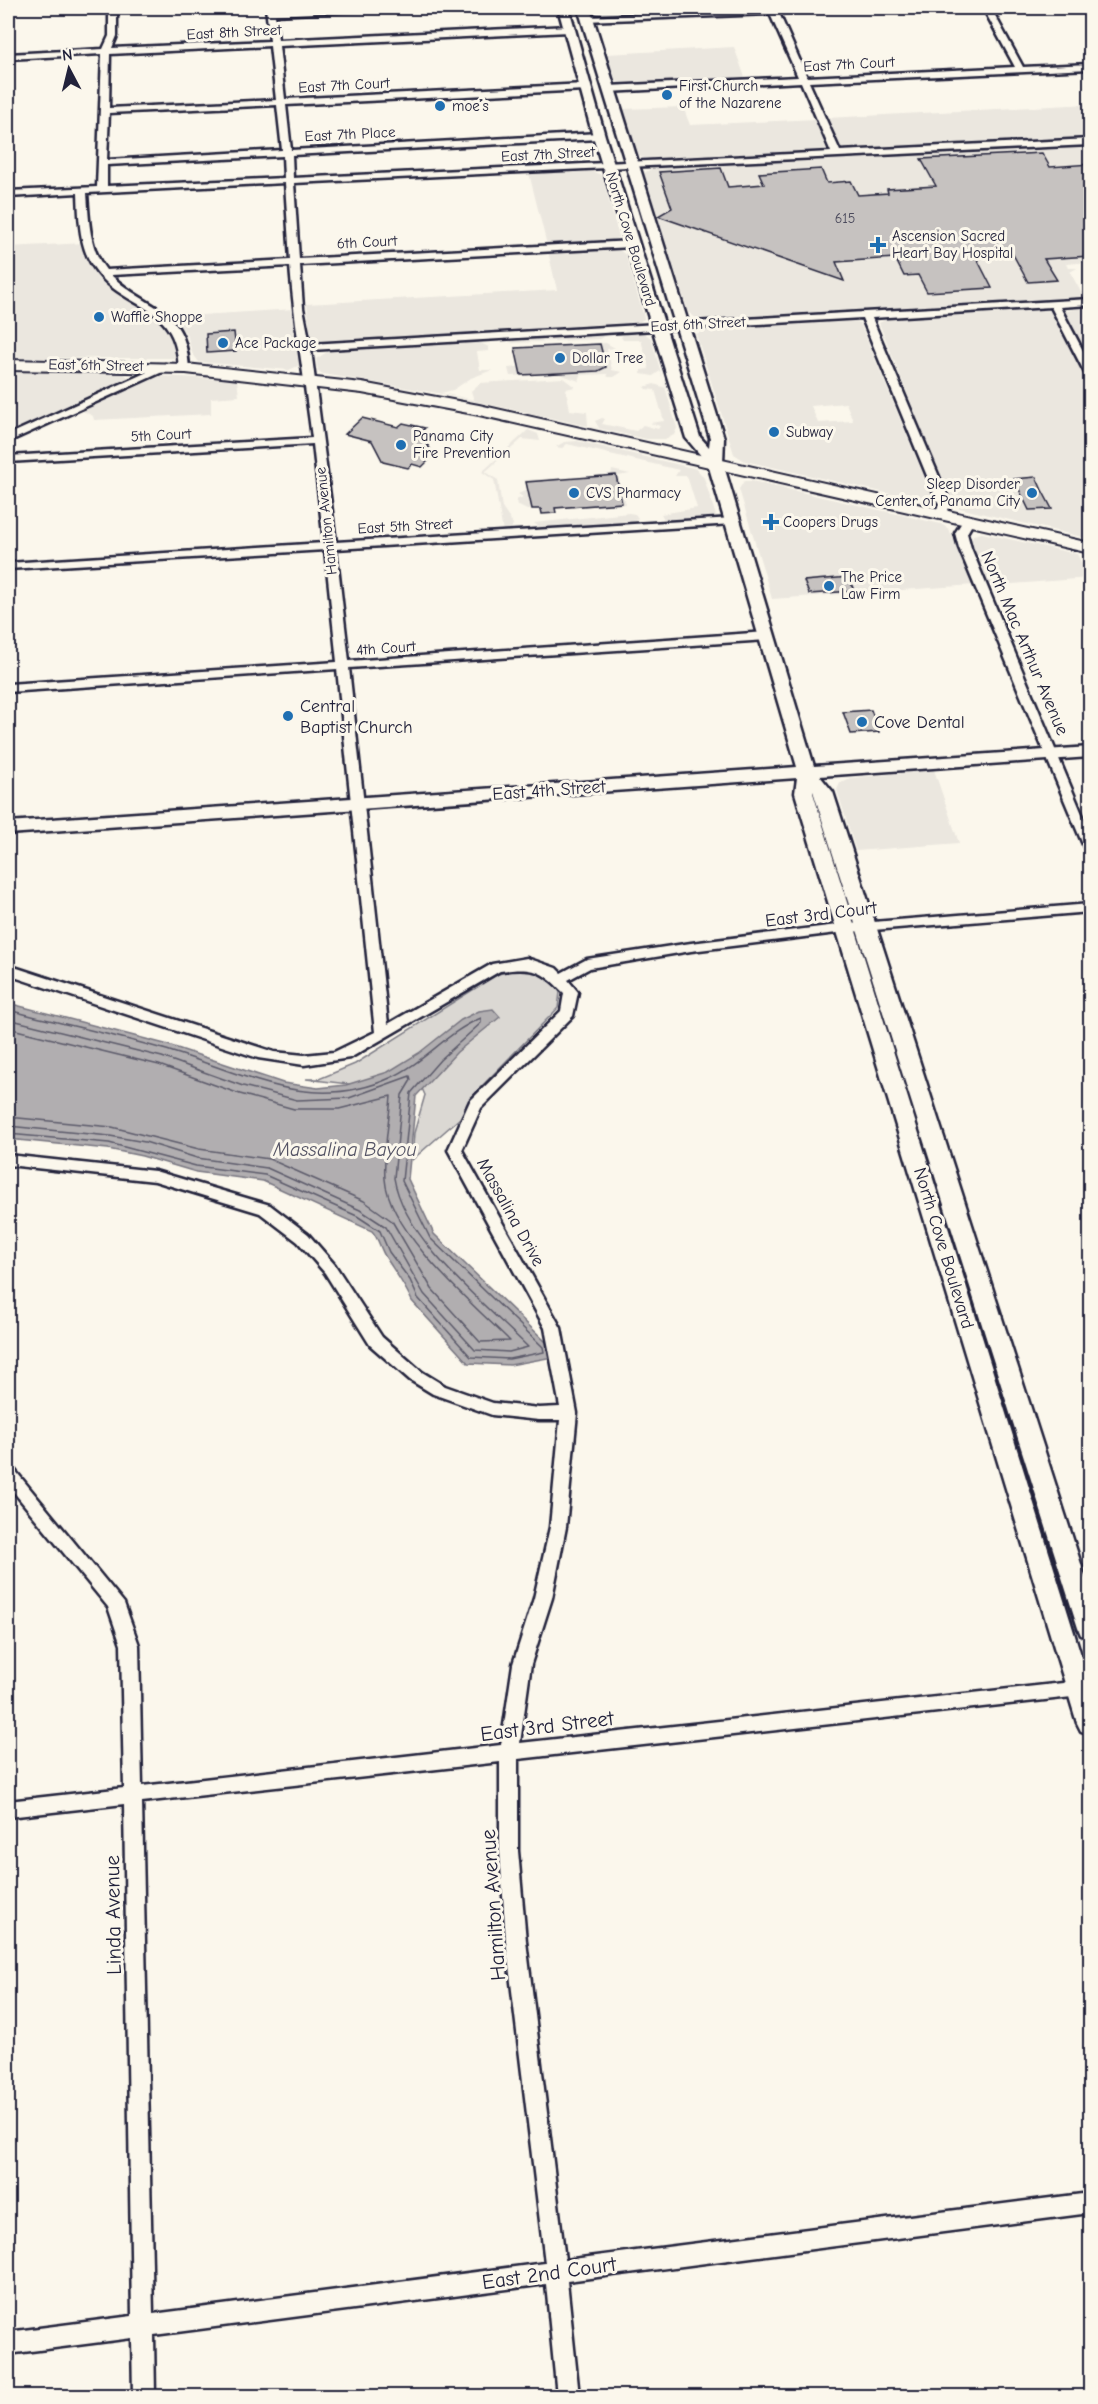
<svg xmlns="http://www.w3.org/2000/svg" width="1098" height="2404" viewBox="0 0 1098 2404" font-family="'Comic Neue',sans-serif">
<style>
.built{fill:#ebe7df;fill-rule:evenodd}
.green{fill:#dbd8d3;stroke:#7e7d87;stroke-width:1.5}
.water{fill:#b1aeb0;stroke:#787681;stroke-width:1.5}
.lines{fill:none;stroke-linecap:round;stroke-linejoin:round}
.shore{stroke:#5b5a6a;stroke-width:1.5}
.building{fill:#c6c2c0;stroke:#22223b;stroke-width:1.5}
.street-casing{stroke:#22223b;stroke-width:5}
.secondary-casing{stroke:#22223b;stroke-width:5}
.primary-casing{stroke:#22223b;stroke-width:4}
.street{fill:#fbf7ec;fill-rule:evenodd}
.secondary{fill:#fbf7ec;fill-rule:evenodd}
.primary{fill:#fbf7ec;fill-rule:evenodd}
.poi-dot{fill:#1f6fb2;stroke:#fbf7ec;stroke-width:2}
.labels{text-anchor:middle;stroke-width:6;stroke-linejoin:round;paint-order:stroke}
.far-number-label{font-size:14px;fill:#4b4a5c}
.far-street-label{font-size:15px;fill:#22223b;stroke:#fbf7ec}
.far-poi-label{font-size:15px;fill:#22223b;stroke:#fbf7ec;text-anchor:start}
.street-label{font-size:18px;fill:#22223b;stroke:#fbf7ec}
.poi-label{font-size:18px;fill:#22223b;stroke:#fbf7ec;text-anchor:start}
.water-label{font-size:20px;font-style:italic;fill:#545364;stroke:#fbf7ec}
.near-street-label{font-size:21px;fill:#22223b;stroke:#fbf7ec}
</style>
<rect width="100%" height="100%" fill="#fbf7ec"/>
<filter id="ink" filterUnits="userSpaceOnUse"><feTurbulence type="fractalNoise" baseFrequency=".0167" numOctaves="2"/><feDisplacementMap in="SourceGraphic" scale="12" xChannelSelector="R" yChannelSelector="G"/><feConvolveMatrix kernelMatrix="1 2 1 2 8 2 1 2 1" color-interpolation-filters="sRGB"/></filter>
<g filter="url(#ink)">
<path class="built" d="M734,47L746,80L623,85L615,81L607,54Z
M1090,104V138L845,151L841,149L827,118Z
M683,107L690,125L816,119L826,148L819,152L728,158L652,160L638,156L623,109Z
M1090,145V262L1066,264L1068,268H1077L1070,272L1081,292L1090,294V299L697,319L688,312L644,173L653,168Z
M590,171L602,175L619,237L611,241L547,245L529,173Z
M85,243L104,279L171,329L178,354L175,358H8V247Z
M607,248L619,250L626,255L643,314L644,319L639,322L311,343L307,304L557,290L548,251Z
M1090,307V359L1064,311Z
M295,309L300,365L289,370L199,362L192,353L187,334L171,317Z
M1042,309L1050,311L1090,385V539L959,508L952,499L924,435L879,323L889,318Z
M852,319L860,323L932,496L929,499L917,500L745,461L734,454L696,334L708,329ZM846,403L853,421L818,423L811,406Z
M635,332L644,333L651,338L677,428L674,435L666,439H646L437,393L323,374L318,371L316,359L327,352L382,346ZM626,332L621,337L623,340H641L649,369L641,370V374L653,376L660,371L666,388L654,384L644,387L646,389L655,390L664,421L650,423L660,426L658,429L643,425L636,431L602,424L605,419L602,418L595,421L599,428L588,426L587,412L570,410L566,389L575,387L563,378L480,383L471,391L474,400L441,393L453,390L471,378L492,370H480L477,352L489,351V347L474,340L513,338L509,342L513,343L599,339L603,337L600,333Z
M606,343L615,348L607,349L612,370L622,372L614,377H608L607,374L581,375L579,381L560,374L510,376L508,368L519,367L515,348Z
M8,372L123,373L129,378L8,435Z
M161,376L237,380L239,396L211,398V414L94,420L93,416L81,410Z
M528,430L538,434L540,441L522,439L485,472L498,480L502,508L513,524L511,529L503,532L494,480L482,472Z
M578,441L697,469L704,478L716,516L670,522L664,519L661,514L697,508L687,476H675L679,470L567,444L562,448L556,447L564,442Z
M612,470L630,474L618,476L626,504L527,510L517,505L516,500L523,497L518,494L527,490L525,480L611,475Z
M744,481H752L941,524L949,529L974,585L772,599L739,489Z
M629,513L635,514L638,518L630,524L548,529L539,527L534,523Z
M982,533L1077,554L1089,578L988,586L971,541L973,535Z
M934,770L959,843L856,851L837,790L840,783L850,778Z"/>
<path class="green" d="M592,8H666L668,13L605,16L596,14Z
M515,970C534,971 550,975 560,992L558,1008L477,1091L460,1118L412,1160L414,1133L425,1095L419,1082L365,1086L306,1079H319L355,1064L498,974Z"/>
<path class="water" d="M8,1003L165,1044L283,1083L318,1088L346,1085L388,1072L419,1053L461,1020L479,1011L493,1009L500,1017L457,1052L416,1096L408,1179L434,1234L548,1344L553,1357L510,1365L468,1363L412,1301C405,1285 395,1272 385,1256C380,1248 379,1239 372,1231L263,1181L196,1172L142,1156L108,1149L8,1139Z"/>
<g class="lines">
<path class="shore" d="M8,1010C59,1023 112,1034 163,1049C240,1071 309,1115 390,1078C424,1063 447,1032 481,1018V1023L440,1060L411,1093L402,1181L430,1238L543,1347L544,1352L509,1359L471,1357L418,1298L410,1280L389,1252L380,1231L357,1216L265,1175L196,1166L109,1143L8,1134
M8,1019L162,1057L243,1086L297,1100L349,1098L410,1076L411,1080L402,1095L394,1178C404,1240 485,1304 528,1347L509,1352L475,1350L424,1294L386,1227L360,1210L267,1168L197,1158L145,1142L110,1136L8,1126
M8,1028L159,1065L240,1094L294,1109H339L391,1096C389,1123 383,1152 385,1179C389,1233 473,1304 510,1341L480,1342L432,1289L392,1221L364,1201L269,1159L199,1149L112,1127L8,1117"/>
</g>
<path class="building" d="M1042,153L1050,167L1090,164V256L1044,259L1057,280L1028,282L1010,249L973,251L992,288L927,292L918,275L904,276L895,258L836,262L844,281L658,216L672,208L659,172L721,168L728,187L764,184L759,173L821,169L827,183L851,181L858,195L888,193L887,189L936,186L921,159Z
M234,332L236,351L207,353L206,334Z
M600,344L606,367L598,371L521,375L515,348Z
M362,418L398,427L403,423L425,428L420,433L434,455L422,467L412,464L408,468L383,462L372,441L345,434Z
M616,475L622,503L555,508L556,513L542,514L541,509H532L526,482Z
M1036,477L1042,490L1052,509L1029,510L1014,479Z
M849,577L854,591L809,594L804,581Z
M871,710L879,732L851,734L843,712Z"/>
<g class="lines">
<g class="street-casing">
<path id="street" d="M109,8H117V36L112,48L270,41L266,8H274V10L378,8L374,10L275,15L278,40L569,26L573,29L569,32L279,46L285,99L585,84L589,87L585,90L286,105L291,150L599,133L603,136L599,139L292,155L293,178L831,152L801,82L608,92L604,89L608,86L798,77L770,14L585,21V17H588L768,8H850L846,10L779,13L807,77L1015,67L983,8H991L1023,67L1090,64V69L809,82L840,151L1090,139V145L294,183L299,259L632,241L637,244L632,247L300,265L303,308L310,344L1090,299V305L1060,307L1090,364V376L1085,373L1051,307L872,318L951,505L944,516L940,517L934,514L939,505L862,318L311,350L336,542L733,518L739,521L733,524L336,549L349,661L767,632L773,636L767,640L349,668L388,1024L492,964L527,958L556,968L561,973L587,959L691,943L837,925L1090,904V912L837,933L691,951L590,968L568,980L578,992L573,1016L481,1108L462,1150L561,1328L577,1413L566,1527L552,1598L531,1664L520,1743L1090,1680V1695L518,1759V1851L526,1941L565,2260L1090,2193V2213L567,2281L579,2396H557L546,2284L154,2335L155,2396H133L132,2338L8,2354V2332L132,2316L124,1804L8,1817V1801L124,1788L121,1645L108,1607L8,1485V1468L14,1469L124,1603L139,1645L142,1786L501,1745L513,1664L534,1598L550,1527L560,1420H539L492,1415L433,1394L410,1380L370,1345L325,1273L298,1242L260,1213L155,1181L8,1165V1155L155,1171L270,1205L308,1234L335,1265L382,1337L422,1372L445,1386L493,1403L539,1408L560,1407L545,1328L448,1150L470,1101L561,1011L564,993C541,969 533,967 500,971L350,1058L304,1065L258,1058L8,975V965L274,1052L304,1055L334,1052L375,1032L337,669L8,692V684L337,662L325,550L8,569V563L324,543L313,444L8,462V456L312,438C305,381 294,323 290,266L111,275C148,311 186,306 189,368L184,371L179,368C176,298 122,313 92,265C79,244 79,217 78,193L8,197V191L97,187L102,54L8,59V54L103,49L109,36ZM270,46L276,100L109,108L110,54ZM277,105L282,150L107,160L109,113ZM283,156L284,178L107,186V165ZM285,183L290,260L106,270C89,248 89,220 87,193ZM500,1762V1851L506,1941L545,2263L153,2314L142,1802Z
M165,364L170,367L169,369L8,442V435Z
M968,518L974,521L967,533L971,548L1090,833V851L1084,847L959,548L955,533L964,519Z"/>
</g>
<g class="secondary-casing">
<path id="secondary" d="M558,8H569L605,136L700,437L709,447L710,438L578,8H590L724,438L723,463L814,766L1090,747V757L820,776L833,792L1090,1592V1638L1081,1635L1078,1628L813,791V793L1090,1684V1734L1081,1731L1077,1723L795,793L797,778L8,834V822L797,767L708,464L686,438L593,136Z"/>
</g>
<g class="primary-casing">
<path id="primary" d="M8,360L186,364L362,383L479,405L1090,543V553L479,415L362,393L186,373L8,370Z"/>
</g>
<use href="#street" class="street"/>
<use href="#secondary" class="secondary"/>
<use href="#primary" class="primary"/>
</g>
</g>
<g class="poi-dot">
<circle cx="667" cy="95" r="6"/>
<circle cx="440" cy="106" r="6"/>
<path d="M875 236h6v6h6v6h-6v6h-6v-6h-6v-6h6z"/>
<circle cx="99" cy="317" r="6"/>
<circle cx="223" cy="343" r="6"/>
<circle cx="560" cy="358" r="6"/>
<circle cx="774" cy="432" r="6"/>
<circle cx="401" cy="445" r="6"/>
<circle cx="574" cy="493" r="6"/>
<circle cx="1032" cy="493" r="6"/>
<path d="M768 513h6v6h6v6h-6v6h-6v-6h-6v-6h6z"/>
<circle cx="829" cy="586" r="6"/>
<circle cx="288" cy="716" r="6"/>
<circle cx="862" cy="722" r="6"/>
</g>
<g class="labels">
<g class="far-number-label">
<text x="845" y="223">615</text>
</g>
<g class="far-street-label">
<text transform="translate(234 32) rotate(-3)" y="5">East 8th Street</text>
<text transform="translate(849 64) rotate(-3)" y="5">East 7th Court</text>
<text transform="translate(344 85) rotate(-3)" y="5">East 7th Court</text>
<text transform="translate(350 134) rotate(-3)" y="5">East 7th Place</text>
<text transform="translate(548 154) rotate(-3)" y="5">East 7th Street</text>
<text transform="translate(631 239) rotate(73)" y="5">North Cove Boulevard</text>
<text transform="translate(367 242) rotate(-3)" y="5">6th Court</text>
<text transform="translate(698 324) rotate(-3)" y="5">East 6th Street</text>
<text transform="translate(96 365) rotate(1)" y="5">East 6th Street</text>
<text transform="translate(161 435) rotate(-3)" y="5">5th Court</text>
<text transform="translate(326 521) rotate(-96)" y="5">Hamilton Avenue</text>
<text transform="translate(405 526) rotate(-3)" y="5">East 5th Street</text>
<text transform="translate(386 648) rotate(-4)" y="5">4th Court</text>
</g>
<g class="far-poi-label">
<text x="679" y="91">First Church<tspan x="679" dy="17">of the Nazarene</tspan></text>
<text x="452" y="111">moe´s</text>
<text x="892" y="241">Ascension Sacred<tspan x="892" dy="17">Heart Bay Hospital</tspan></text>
<text x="111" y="322">Waffle Shoppe</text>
<text x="235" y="348">Ace Package</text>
<text x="572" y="363">Dollar Tree</text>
<text x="786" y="437">Subway</text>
<text x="413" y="441">Panama City<tspan x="413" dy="17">Fire Prevention</tspan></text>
<text x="1020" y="489" text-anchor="end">Sleep Disorder<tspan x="1020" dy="17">Center of Panama City</tspan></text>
<text x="586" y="498">CVS Pharmacy</text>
<text x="783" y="527">Coopers Drugs</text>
<text x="841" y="582">The Price<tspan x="841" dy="17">Law Firm</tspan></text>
</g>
<g class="street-label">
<text transform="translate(1025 643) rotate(67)" y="6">North Mac Arthur Avenue</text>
<text transform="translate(549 790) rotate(-4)" y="6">East 4th Street</text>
<text transform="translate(821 914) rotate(-7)" y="6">East 3rd Court</text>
<text transform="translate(511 1212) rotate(61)" y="6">Massalina Drive</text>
<text transform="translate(944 1248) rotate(73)" y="6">North Cove Boulevard</text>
</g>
<g class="poi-label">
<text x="300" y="712">Central<tspan x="300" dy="21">Baptist Church</tspan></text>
<text x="874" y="728">Cove Dental</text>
</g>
<g class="water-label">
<text x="345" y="1156">Massalina Bayou</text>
</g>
<g class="near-street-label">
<text transform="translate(547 1726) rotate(-7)" y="7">East 3rd Street</text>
<text transform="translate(493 1905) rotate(-94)" y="7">Hamilton Avenue</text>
<text transform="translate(113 1915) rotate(-91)" y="7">Linda Avenue</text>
<text transform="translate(549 2273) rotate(-8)" y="7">East 2nd Court</text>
</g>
</g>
<rect width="1098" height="2404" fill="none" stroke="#fbf7ec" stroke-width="30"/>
<rect x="15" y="15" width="1068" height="2374" fill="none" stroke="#22223b" stroke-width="2" filter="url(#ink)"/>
<g transform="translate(69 69) rotate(353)" stroke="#fbf7ec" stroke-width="4.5" paint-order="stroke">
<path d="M0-4.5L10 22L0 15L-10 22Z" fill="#22223b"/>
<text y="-9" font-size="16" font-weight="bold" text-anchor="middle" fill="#22223b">N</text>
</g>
</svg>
